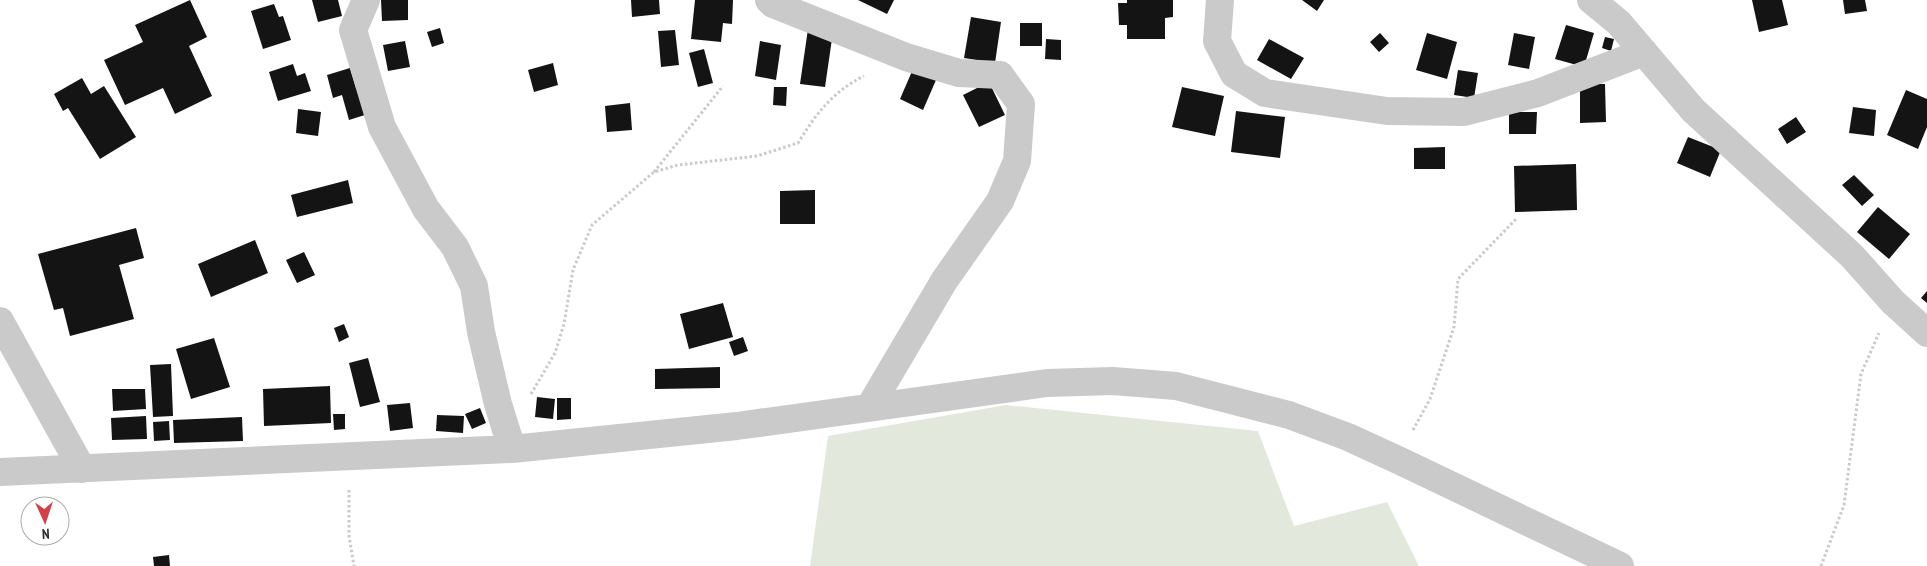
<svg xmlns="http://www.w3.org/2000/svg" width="1927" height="566" viewBox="0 0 1927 566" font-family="'PT Sans Narrow',sans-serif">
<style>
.green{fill:#e2e9dc}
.building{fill:#141414}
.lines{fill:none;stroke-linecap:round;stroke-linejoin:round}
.path{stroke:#cacaca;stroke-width:3;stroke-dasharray:2.5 2.5;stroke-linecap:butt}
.street{stroke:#cacaca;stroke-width:28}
</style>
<rect width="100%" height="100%" fill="#fff"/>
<path class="green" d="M1006,405L1258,431L1294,526L1387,502L1419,566H810L828,436Z"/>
<path class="building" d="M190,0L207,37L189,46L212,96L175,114L163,88L125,105L104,60L143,42L135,25Z
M312,0H338L342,16L318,22Z
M381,0H408V20L382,21Z
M631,0H659L660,14L632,17Z
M695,0H733L732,24L723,23L721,42L691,39Z
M858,0H894L887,14Z
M1127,0H1173V17L1165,18V39H1127V25H1119L1118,3H1127Z
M1302,0H1324L1317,11Z
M1752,0H1782L1788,25L1759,32Z
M1843,0H1865L1867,11L1845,14Z
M274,4L279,17L283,16L291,40L263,49L251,11Z
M971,17L1001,22L995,63L964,58Z
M1020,23H1042V46H1020Z
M1566,25L1594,33L1584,67L1555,59Z
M440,28L444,43L432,47L427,32Z
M808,29L833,32L825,87L800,84Z
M675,30L679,65L661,67L658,31Z
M1380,33L1389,43L1379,52L1370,42Z
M1427,33L1457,42L1447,79L1416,70Z
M1514,33L1535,37L1529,69L1508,65Z
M1605,37L1614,39L1611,51L1602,48Z
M1046,39L1061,40V60L1045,59Z
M1269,39L1304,58L1291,79L1257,60Z
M405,41L410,67L388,71L383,45Z
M760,41L781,45L776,80L755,76Z
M704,49L713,83L698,87L689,53Z
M553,63L558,85L534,92L528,70Z
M293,64L297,76L305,73L311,91L278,101L269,72Z
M350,68L356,88L360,86L368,114L349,120L342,95L333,98L327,75Z
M913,69L936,80L923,110L900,99Z
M1458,70L1478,73L1474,98L1454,95Z
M82,78L91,94L104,86L136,137L100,159L68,108L63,111L54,94Z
M989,82L1005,115L979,127L963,95Z
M1580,84H1605L1606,122L1580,123Z
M774,87H787L786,106L773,105Z
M1182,87L1224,96L1215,136L1172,127Z
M1906,90L1927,99V127L1918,149L1887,135Z
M630,103L632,130L607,132L605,106Z
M1853,107L1876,110L1874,136L1849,133Z
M298,109L321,112L318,136L296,133Z
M1236,111L1285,117L1280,158L1231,152Z
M1509,112H1537L1536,134H1509Z
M1796,117L1806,132L1787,144L1778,129Z
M1688,137L1721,150L1710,177L1677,163Z
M1445,147V169H1414V148Z
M1576,164L1577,210L1515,212L1514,166Z
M1854,175L1874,195L1862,206L1842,185Z
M348,180L353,203L297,217L291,195Z
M815,190V224H780V191Z
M1878,207L1910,234L1889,259L1857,232Z
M136,228L144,258L119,265L134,319L70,336L63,308L54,310L38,254Z
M255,240L268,273L211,297L198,264Z
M304,252L315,275L297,283L286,260Z
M1927,291V303L1921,298Z
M723,303L733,337L689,349L680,314Z
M344,324L349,337L339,342L334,328Z
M743,337L748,351L734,356L729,342Z
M214,338L230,387L191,399L176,349Z
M368,358L380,402L360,407L349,363Z
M171,364L173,416L153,417L150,365Z
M720,367V388L655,389V369Z
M330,386L331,423L264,426L263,389Z
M112,389H145L146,409L113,411Z
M537,397L555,399L553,419L535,417Z
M557,398H571V419L557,420Z
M410,403L413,428L390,431L387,405Z
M480,408L486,423L472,429L465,414Z
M333,414H345V429L334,430Z
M437,415L464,416L463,433L436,431Z
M146,416L147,439L112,440L111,418Z
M242,417L243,441L174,443L173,420Z
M169,421L170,440L154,441L153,422Z
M169,555L170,566H154L153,557Z"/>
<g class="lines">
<path class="path" d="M654,172L723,86
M531,394L555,353L564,324L573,270L592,225L654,172L678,165L757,156L798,143C816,114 832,92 864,76
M1413,430L1430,399L1454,327L1458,279L1517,218
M349,490V536L354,566
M1821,566L1844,505L1861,374L1879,333"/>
<path class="street" d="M366,0L353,30L382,127L426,209L455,247L474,286L481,332L498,404L512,449
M769,0L773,4L906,57L959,73L1000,75L1021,104L1017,161L1000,201L944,281L869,408
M1220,0L1217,41L1234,74L1265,93L1387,111L1464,112L1538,93L1644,52
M1591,0L1619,23L1693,110L1852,256L1893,302L1927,333
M0,321L82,469
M0,472L512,449L737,426L1047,383L1113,381L1176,386L1289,415L1348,437L1398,460L1620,566"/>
</g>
<g transform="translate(45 521) rotate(177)"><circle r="24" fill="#ffffff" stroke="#ababab"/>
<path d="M0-4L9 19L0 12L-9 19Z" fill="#d24148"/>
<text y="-8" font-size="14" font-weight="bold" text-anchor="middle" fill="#2d2d2d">N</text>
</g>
</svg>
